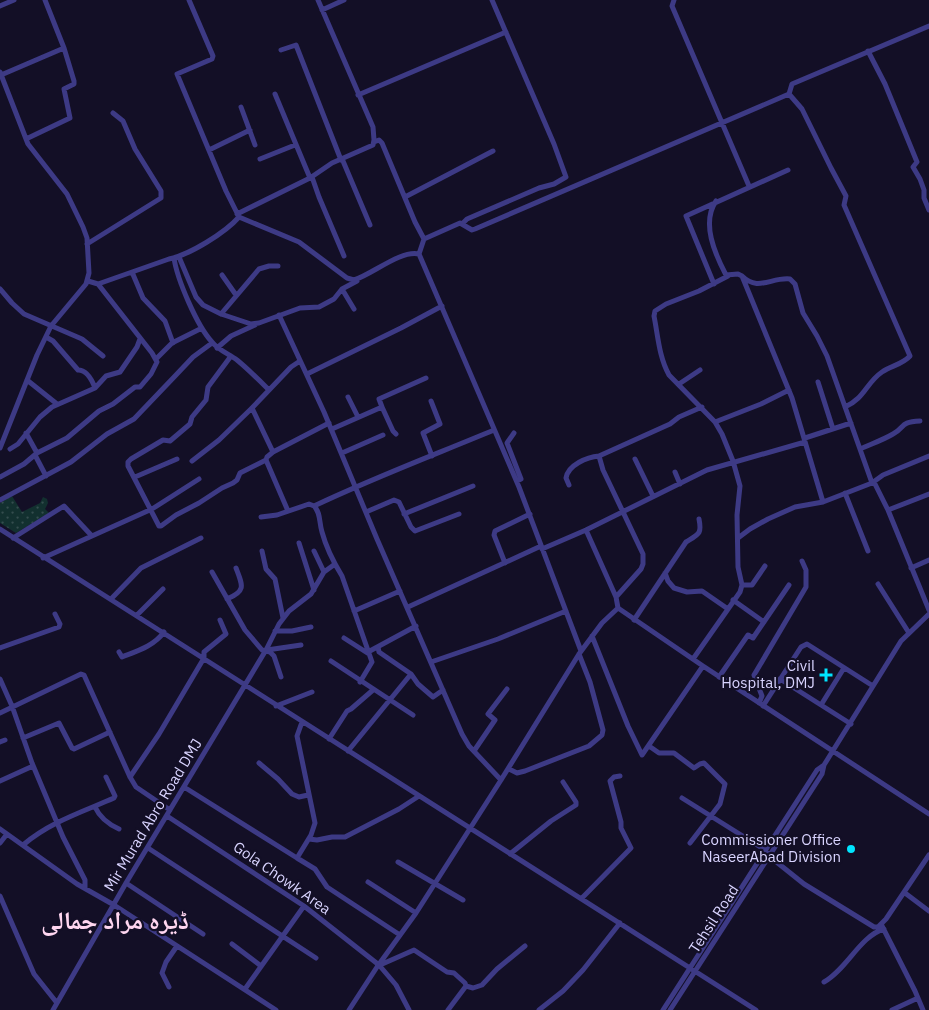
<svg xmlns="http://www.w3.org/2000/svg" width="929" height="1010" viewBox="0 0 929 1010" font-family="'IBM Plex Sans','Noto Naskh Arabic',sans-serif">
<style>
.grass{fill:url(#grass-dots)}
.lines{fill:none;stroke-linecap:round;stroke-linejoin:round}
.minor{stroke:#3d3a85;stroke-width:5}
.poi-dot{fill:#00e5ff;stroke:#130f26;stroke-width:2}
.labels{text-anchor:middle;stroke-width:4.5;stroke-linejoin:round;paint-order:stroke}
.poi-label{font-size:15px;fill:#d9d4ff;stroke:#130f26;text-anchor:end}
.street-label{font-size:15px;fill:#d9d4ff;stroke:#130f26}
.town-label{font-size:25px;font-weight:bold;fill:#ffd6f0;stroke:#130f26}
</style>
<defs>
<pattern id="grass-dots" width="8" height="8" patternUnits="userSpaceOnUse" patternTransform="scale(1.25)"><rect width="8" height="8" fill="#12302f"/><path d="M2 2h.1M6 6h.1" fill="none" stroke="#344d4e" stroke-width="1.8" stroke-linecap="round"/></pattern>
</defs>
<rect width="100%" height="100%" fill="#130f26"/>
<path class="grass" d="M12,496L22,512L40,503L43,497L47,499L48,503L45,509L49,513L16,533L0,523V503Z"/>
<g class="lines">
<path class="minor" d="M45,0L64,48
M189,0L213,56L212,59L177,74L226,191L239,217L299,242L347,278L354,280C373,274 400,250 419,254
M674,0L672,6L749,186
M0,6L14,0
M322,10L344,0
M281,50L296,45L341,160L343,161L370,225
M868,51L885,84L917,162L913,167L920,179L924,190V198L929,210
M0,72L28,144L67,194L83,227L87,238L89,273L86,284L51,326L37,355L0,448
M1,75L64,48L74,81V84L64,89L70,118L26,139
M275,94L310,178
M789,94L802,109L831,168L846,196L844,205L910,356C903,364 891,366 882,372C866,383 865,398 845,407
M358,95L506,32
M241,107L255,145
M374,142L379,140L382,143L415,222L424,239
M209,150L250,130
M260,159L295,145
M312,177L319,197L344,256
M405,197L493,151
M716,201C701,223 715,254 726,275L738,274L742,276L792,398L823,502
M237,214L310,178L332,163L373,145L374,140L373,127L318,0
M463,223L467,219L539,188L554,184L566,177L554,144L492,0
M87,244L161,198V191L135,149L123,121L113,113
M179,257L196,297L203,305L221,314L251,324L259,323L300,308L319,307L334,299L342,289L357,281
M174,258C177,279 197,326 212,342C218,350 229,354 237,360C248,369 258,379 268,389
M132,272L143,298L165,321L173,343
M222,275L236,295
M742,276C758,292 771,277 790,279L795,284L803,313L817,336L827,356L872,483L883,475L929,456
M98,284L169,259C189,255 225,233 239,217
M714,284L686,216L788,170
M0,289L12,303L24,314L82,339L103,356
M342,289L354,309
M221,314L259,269L269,266H278
M279,315L324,412L377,539L462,734L469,746L501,780
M46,337L53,341L78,370C87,370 92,380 95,388
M217,348L231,336L255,325
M231,356L208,387L206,400L192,417L190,424L170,441L163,440L131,459L128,462V466L159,526H161L176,515L199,503L222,488L233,483L237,480L240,473L266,460
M156,359L172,343L202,328
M307,374L401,328L442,306
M27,380L57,404
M818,382L833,429
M679,384L700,370
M348,397L358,417
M431,401L440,424L423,433L432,456
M382,407L393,431L396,434
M252,408L273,452
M715,422L761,404L789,390
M332,429L382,407L379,399L426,378
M26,433L37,453
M514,433L507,443L521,479L517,481
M805,438L851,423
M10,449L18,444L40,417L52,407L95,388L106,376L120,372L137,347L140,339
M860,449C871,444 883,440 893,434C906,427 899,422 920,421
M342,453L383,435
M35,455L46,476
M635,459L653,496
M192,461L219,440L252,408L291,367L300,361
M675,472L680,484
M0,477L24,464L37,453L67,438L99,411L113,404L135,387H140L151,374L157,362L152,353L98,284L88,281
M135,477L177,459
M569,485L566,478C568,465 587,457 599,456
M845,493L868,551
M0,500L71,462L107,434L134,419L176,375L193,357L212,343
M314,506C321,513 319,523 322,532C326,547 334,563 342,576L372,662L360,682
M888,510L929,494
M288,511L266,460L267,457L273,452L329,423
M366,512L394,500L399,502L411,527L415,531L459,514
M404,514L473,486
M261,517L277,515L309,504L314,506C373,478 434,455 494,430
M0,529L756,1010
M13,538L64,506L91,535
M738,538L750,529L768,519L795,507L823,502L872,483L875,484L888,510L929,610
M299,543L314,590
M542,549L586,530L707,470L805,442
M262,551L266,569L275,579L283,618
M314,551L324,572
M43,558L152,509L199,479
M505,563L494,535L495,531L530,514
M911,568L929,560
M212,572L245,630L262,650L270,652L274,656L281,677
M665,573L668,581L674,588L687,592L702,591L728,609
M878,584L909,633
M742,585H752L765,566
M616,597L641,569L643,564V554L603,470L599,456L670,424L679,417L702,407
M111,599L141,568L201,538
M227,599C246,591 243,586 236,568
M733,600L764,622
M408,607L541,546
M618,608L703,666L929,814
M354,611L400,591
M137,615L163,589
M634,620L686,542C699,534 702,534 699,519
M275,631H292L311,627
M592,636L628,726L642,755L703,666
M344,638L369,654
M378,647L379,652L411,674L418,684L433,697L443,690
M0,648L59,627L60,624L55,614
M267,650L301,645
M581,651L519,487L419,254L424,239L460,223L472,230L475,229L789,94L792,84L929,26
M119,652L122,657C137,651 154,646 164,632
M368,652L416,626
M693,659L740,592L742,585L738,567L737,515L740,486L733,461L722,434L715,422L669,375C659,357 658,336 654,316L655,311L666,304L699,291L728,276
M331,661L413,715
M431,662L498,639L566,611
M719,677L748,635L753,638L789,585
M0,679L12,706L32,763L63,837L85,880V888
M780,679L851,724
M759,703L762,696L754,675L806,587V570L802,561
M821,705L844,668
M276,706L312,692
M763,706L801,647L807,644L873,686
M0,713L81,674L84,675L130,777L136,787L170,810
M23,738L59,723L72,748L74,749L110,732
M329,739L347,711L351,709L373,690
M0,742L5,740
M649,746L659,753H674L694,768L700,764L704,763L725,784L720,804L690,843
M348,751L411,674
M474,751L495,720L488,714L507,689
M259,763L278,779L292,794L299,797L308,795
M509,769L517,773L525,771L589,746L602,735L603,730L590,682L579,654
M130,777L159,734L204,658V652L226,634L220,620
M0,781L33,766
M184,787L297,858L311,835L315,823L297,736L302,722
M682,798L765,850L774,860L804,884L874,927H878L886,919L929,855
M95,807C100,818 108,824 119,829
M167,816L304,906L379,965L396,985L409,1010
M0,829L77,884L114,905L276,1010
M309,839L317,840L332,837H345L399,809L419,796
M0,843L7,834
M23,845C50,822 82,812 114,798L115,796L106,777
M148,848L316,958
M510,854L551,821L576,805V802L563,782
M297,858L315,869L327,887L400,935
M398,862L463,900
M368,882L416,913
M126,883L203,934
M905,893L929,911
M0,896L34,974L57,1003
M582,898L631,848L621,828V822L610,781L614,777L620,776
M881,924L915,991L923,1010
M232,944L261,966
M380,965L414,950L447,972L454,973L465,983L466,986L448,1010
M824,982C847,969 860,936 884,929
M466,986L473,988L482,985L497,969L525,946
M169,987L162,973L166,962L177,946
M245,989L304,906
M53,1010L126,883L266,650L279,624L289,611L311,594L324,572L335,564
M349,1010L377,967L416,913L501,780L579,654L602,623L618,608L616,597L586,530
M539,1010L563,991L583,970L620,923
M663,1010L817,770L824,765L901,641L929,614
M670,1010L822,774L824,765
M892,1010L918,998"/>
</g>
<g class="poi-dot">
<path d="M823.5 667.5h5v5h5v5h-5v5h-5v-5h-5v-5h5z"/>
<circle cx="851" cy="849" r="5"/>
</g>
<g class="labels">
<g class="poi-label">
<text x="815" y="671">Civil<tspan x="815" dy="17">Hospital, DMJ</tspan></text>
<text x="841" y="845">Commissioner Office<tspan x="841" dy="17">NaseerAbad Division</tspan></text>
</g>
<g class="street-label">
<text transform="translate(153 815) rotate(-59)" y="5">Mir Murad Abro Road DMJ</text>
<text transform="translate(282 878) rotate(35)" y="5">Gola Chowk Area</text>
<text transform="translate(714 919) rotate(-57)" y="5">Tehsil Road</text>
</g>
<g class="town-label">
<text x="115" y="929">ڈیرہ مراد جمالی</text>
</g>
</g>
</svg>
